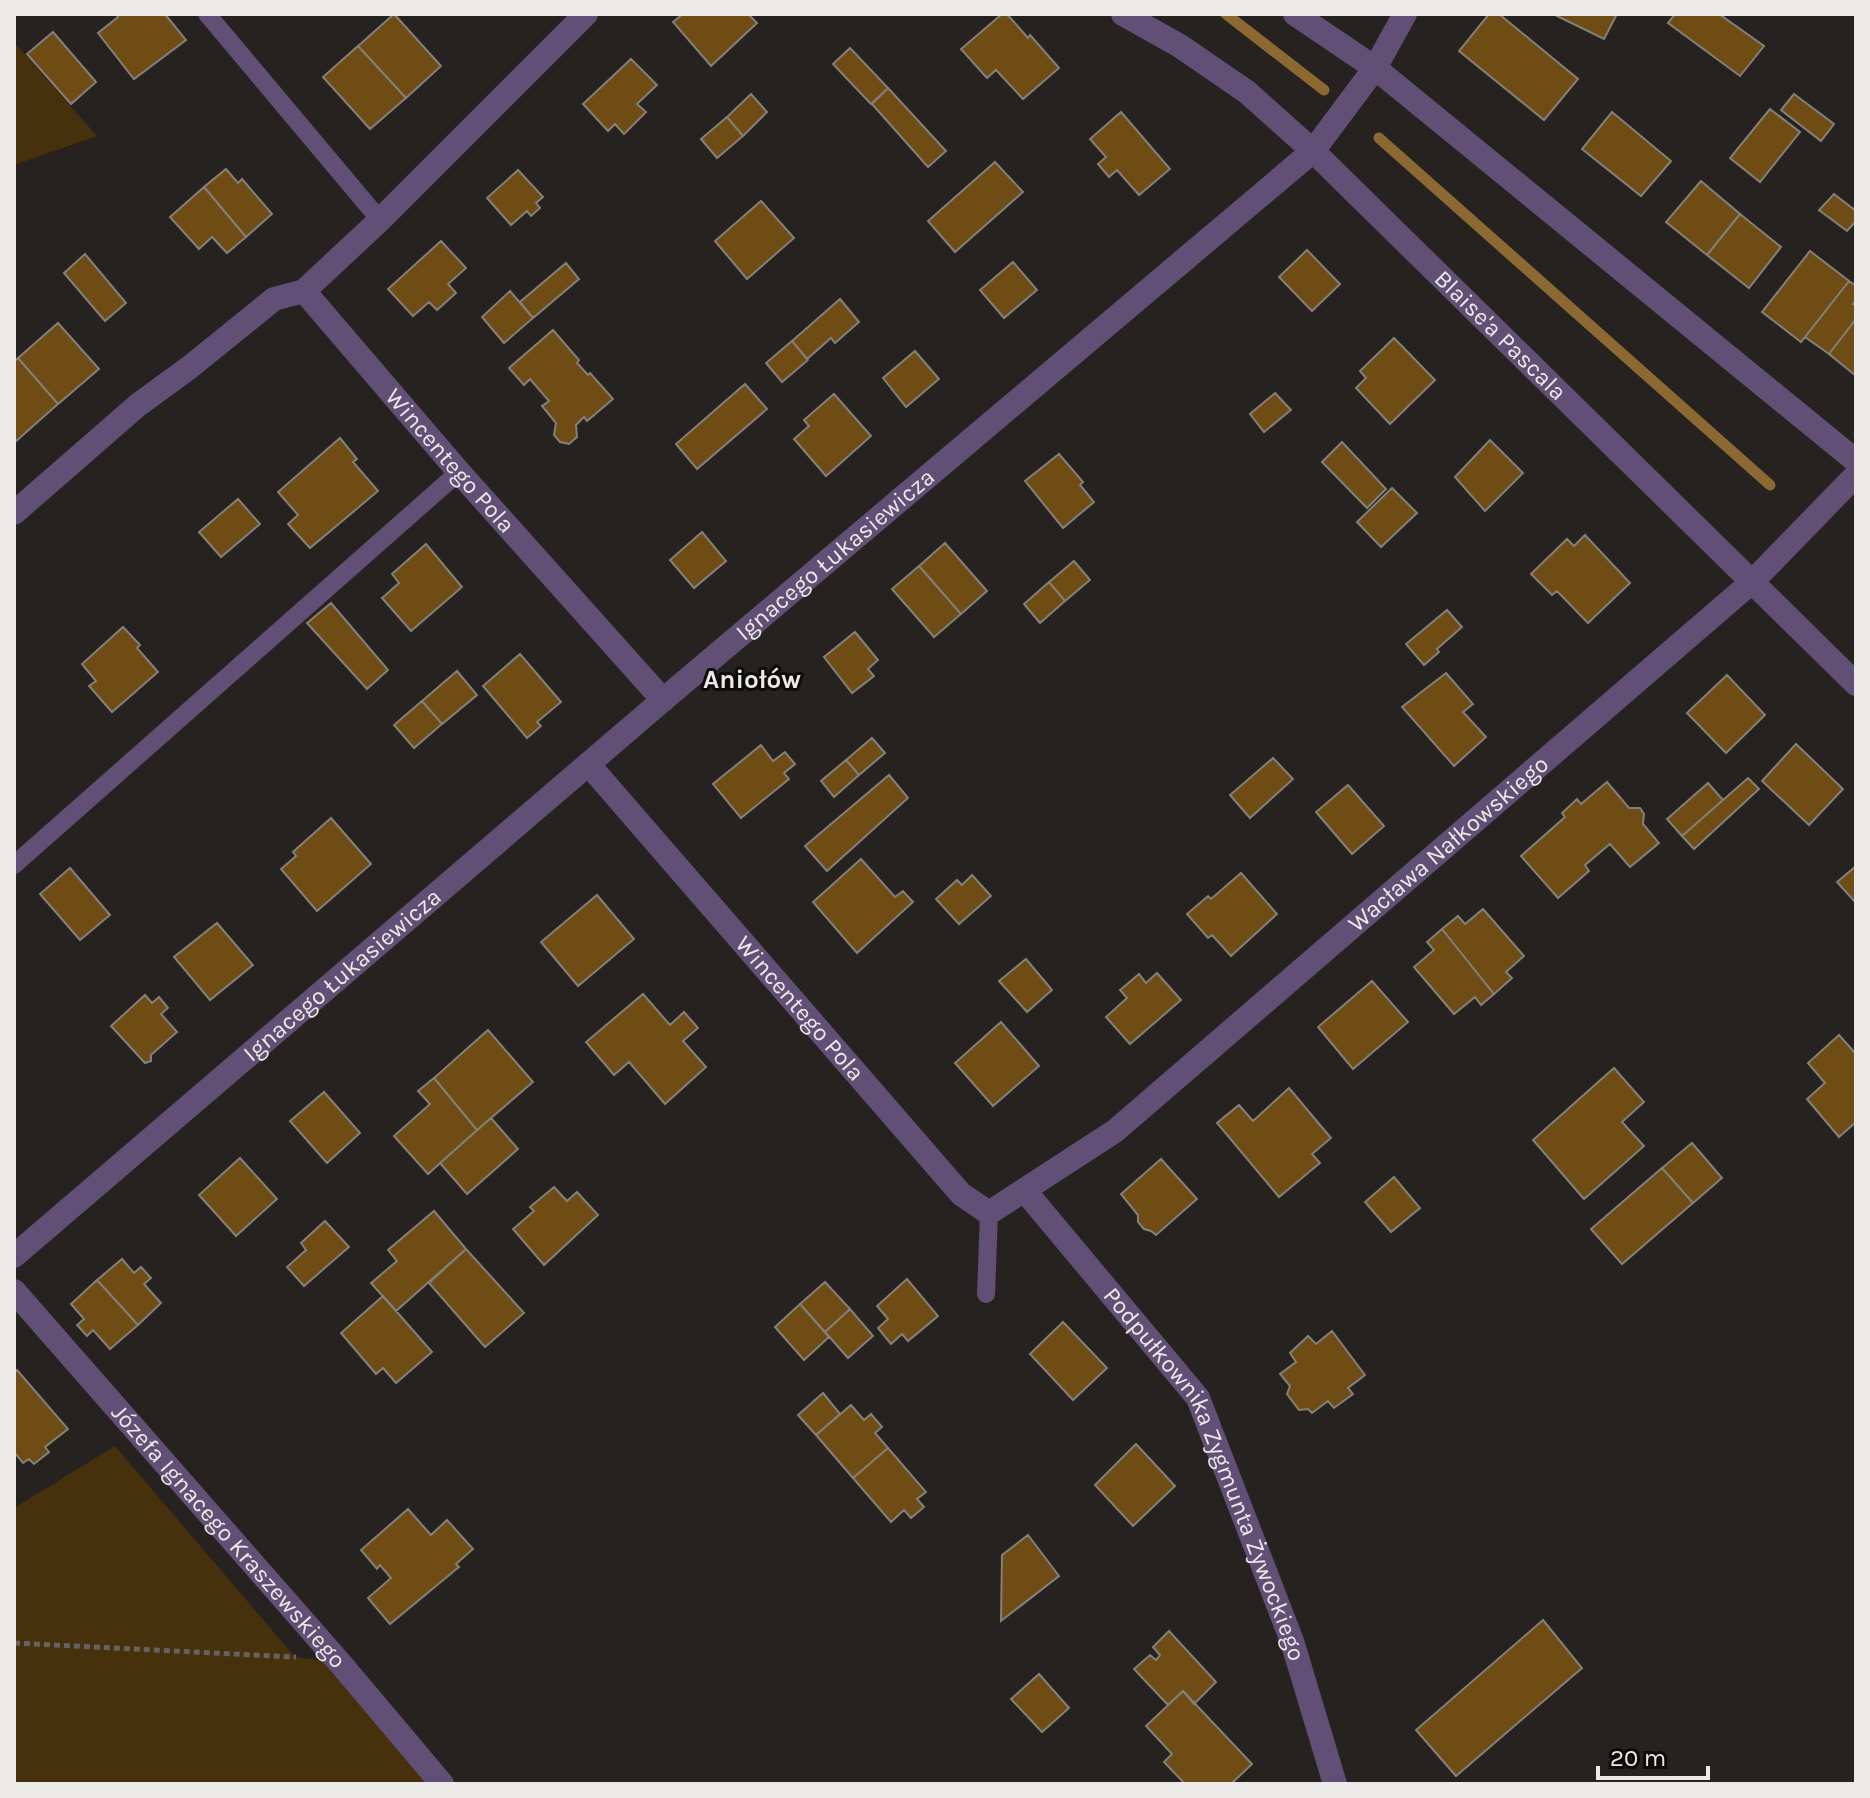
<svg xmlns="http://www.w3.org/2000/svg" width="1870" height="1798" viewBox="0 0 1870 1798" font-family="Karla,sans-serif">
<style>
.green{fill:#47300c}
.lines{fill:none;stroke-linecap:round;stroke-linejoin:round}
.stream{stroke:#8c6833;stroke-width:11}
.building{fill:#6f4c14;stroke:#83807b;stroke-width:2}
.path{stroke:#65625f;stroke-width:5;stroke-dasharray:6 4;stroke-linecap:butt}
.service{stroke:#614f75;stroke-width:18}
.minor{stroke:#614f75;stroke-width:24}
.labels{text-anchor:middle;stroke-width:6;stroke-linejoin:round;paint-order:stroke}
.street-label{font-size:24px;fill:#eceae8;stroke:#0d0c0b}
.neighbourhood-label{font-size:26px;font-weight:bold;fill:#eceae8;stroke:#0d0c0b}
</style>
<rect width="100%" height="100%" fill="#25221f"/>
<path class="green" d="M14,42L97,136L14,165Z
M115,1446L295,1657L340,1663L442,1784H14V1508Z"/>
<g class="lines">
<path class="stream" d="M1226,14L1324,90
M1379,138L1770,485"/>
</g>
<path class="building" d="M116,14H165L186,40L134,79L98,33L118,17Z
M394,14L441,66L406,98L358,46Z
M683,14H748L757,23L711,66L673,22Z
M1002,14H1007L1028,38L1030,35L1059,68L1023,99L996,70L987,78L961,49Z
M1489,14H1499L1578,79L1544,120L1459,51Z
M1558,14H1617L1604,39L1557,16Z
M1675,14H1719L1764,46L1740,76L1668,23Z
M53,32L96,82L71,104L27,54Z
M358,46L406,98L370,129L323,77Z
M850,48L888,88L871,104L833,64Z
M631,59L657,85L637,104L646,112L624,134L615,124L608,131L583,104Z
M888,88L946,151L928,167L872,104Z
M751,94L767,112L743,136L727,117Z
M1794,94L1834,124L1821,141L1781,110Z
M1770,109L1800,132L1760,182L1730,158Z
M1121,112L1170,169L1139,195L1117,170L1109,177L1098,164L1106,157L1090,139Z
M1612,112L1671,161L1641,196L1582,149Z
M727,117L743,136L717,158L701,139Z
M995,162L1023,192L955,252L928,221Z
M226,169L238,183L242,179L272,214L246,237L204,187Z
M518,170L543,197L536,203L540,208L531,216L527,211L511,225L487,198Z
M1701,181L1740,214L1707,255L1666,222Z
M204,187L246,237L227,253L212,237L199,249L170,217Z
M1834,194L1856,211V221L1847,231L1819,210Z
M761,201L794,238L747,279L715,241Z
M1740,214L1781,247L1749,288L1707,255Z
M441,241L466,268L448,284L456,293L437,310L429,302L413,316L388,289Z
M1307,250L1340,284L1312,311L1279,277Z
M1810,251L1849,281L1801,342L1762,312Z
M85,254L126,303L105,321L64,273Z
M1013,262L1037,290L1004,318L980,290Z
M566,263L579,279L533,318L520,302Z
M1849,281L1856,286V300L1853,304L1856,306V319L1829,354L1805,337Z
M510,291L533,318L504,343L482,317Z
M840,299L859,322L835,343L831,338L807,359L792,341Z
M1856,319V376L1829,354Z
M58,323L99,369L58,404L18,358Z
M553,330L579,360L577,363L588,375L590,373L613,399L587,421L584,417L576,425L577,437L569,444L560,442L554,435L556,423L542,406L549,401L530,379L524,385L509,368Z
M1394,338L1435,380L1390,424L1356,388L1366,378L1360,371Z
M792,341L808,360L782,382L766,363Z
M915,351L939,379L906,407L883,378Z
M18,358L58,404L15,442L14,362Z
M745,384L767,409L697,469L676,444Z
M1275,393L1291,410L1264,432L1250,414Z
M834,394L871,436L826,476L794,439L809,426L804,420Z
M340,438L357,459L353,462L378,491L310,548L288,524L298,515L278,492Z
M1490,440L1523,473L1485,511L1455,477Z
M1342,442L1386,489L1367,508L1322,462Z
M1059,454L1083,482L1080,485L1094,502L1063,528L1025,481Z
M1392,488L1417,513L1381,547L1357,522Z
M238,499L260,524L221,557L199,532Z
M702,532L726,561L694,588L670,560Z
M1585,535L1630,583L1588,623L1557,591L1552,595L1531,574L1567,539L1574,546Z
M945,543L987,591L961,614L919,566Z
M426,544L462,587L411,631L382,598L399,583L392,574Z
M1074,561L1090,580L1065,601L1049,582Z
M919,566L961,614L934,637L892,589Z
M1049,582L1065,601L1040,623L1024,604Z
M331,603L388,670L367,689L307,623Z
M1447,610L1462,627L1437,649L1439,652L1424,665L1406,644Z
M123,627L140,645L137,648L158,672L112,712L89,686L96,681L82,664Z
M855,632L878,660L868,669L874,676L852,693L824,657Z
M520,654L561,702L537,722L541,726L527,738L483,686Z
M457,671L477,695L442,724L422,701Z
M1446,673L1473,704L1463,712L1486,737L1454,766L1402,707Z
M1727,675L1765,715L1726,753L1687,713Z
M422,701L442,724L414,748L394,725Z
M872,738L885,753L859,775L846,760Z
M1796,744L1843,789L1809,825L1762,781Z
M761,745L773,761L785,752L795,764L784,773L789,779L741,818L713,784Z
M1273,758L1293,779L1250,818L1230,795Z
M846,760L859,775L834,797L821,781Z
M889,775L908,798L827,871L805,846Z
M1748,778L1759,789L1694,849L1682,836Z
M1607,782L1629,808H1640L1644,814L1643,824L1659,843L1630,867L1610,844L1585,865L1589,871L1558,898L1521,856L1565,817L1562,813L1577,799L1581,804Z
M1708,783L1723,800L1682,836L1667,819Z
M1348,785L1384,826L1352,854L1316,812Z
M331,818L371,864L317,911L281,869L296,856L293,852Z
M861,859L895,897L903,891L913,902L857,953L813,902Z
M1856,866V903L1837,882Z
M70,868L110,915L80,940L40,894Z
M1241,873L1277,914L1231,956L1212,935L1208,938L1187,914L1208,896L1211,899Z
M972,875L991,896L959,924L936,899L957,880L962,885Z
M597,895L634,939L578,986L541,942Z
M1483,909L1524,956L1506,972L1512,978L1494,994L1442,929L1458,916L1465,924Z
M217,923L253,965L210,1000L174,957Z
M1442,929L1494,994L1481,1005L1475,997L1454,1014L1414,967L1434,950L1427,942Z
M1026,959L1052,990L1027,1012L999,981Z
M1157,973L1181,1000L1130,1044L1106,1017L1127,998L1120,990L1139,974L1146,983Z
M1372,981L1408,1022L1353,1069L1318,1027Z
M643,994L670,1025L684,1012L698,1028L683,1041L706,1067L665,1104L629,1062L614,1075L586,1042Z
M145,995L152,1003L159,997L168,1008L161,1014L177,1032L151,1055V1061L145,1063L111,1026Z
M1001,1022L1039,1066L993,1106L955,1063Z
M488,1030L533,1082L477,1130L434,1078Z
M1839,1035L1856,1054V1122L1839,1137L1807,1099L1825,1083L1808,1063Z
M1614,1068L1644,1102L1622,1122L1644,1146L1584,1199L1533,1140Z
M434,1078L477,1130L428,1174L394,1136L430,1104L418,1091Z
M1289,1088L1331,1138L1312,1154L1320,1163L1279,1197L1217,1123L1239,1105L1253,1121Z
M324,1092L360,1133L327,1163L290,1121Z
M491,1118L518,1149L467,1194L440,1163Z
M1692,1143L1722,1178L1693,1203L1662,1168Z
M240,1158L277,1199L236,1236L199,1195Z
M1161,1159L1197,1199L1156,1235L1151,1231L1144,1229L1138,1222V1215L1121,1194Z
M1662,1168L1693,1203L1622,1264L1591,1229Z
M1394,1177L1420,1208L1391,1232L1365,1202Z
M554,1187L567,1201L577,1192L598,1215L544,1265L513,1229L534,1211L530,1207Z
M434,1211L466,1249L396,1311L371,1283L397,1261L388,1250Z
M325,1221L349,1247L304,1286L287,1267L306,1250L301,1243Z
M466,1249L524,1313L485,1347L429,1283Z
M122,1259L134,1273L141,1267L151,1278L144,1284L161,1303L138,1325L97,1280Z
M907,1279L938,1316L908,1341L902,1334L891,1344L878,1328L888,1319L877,1306Z
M97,1280L138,1325L110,1349L93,1330L87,1336L77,1325L84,1319L71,1304Z
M825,1282L850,1309L825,1332L800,1304Z
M383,1296L432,1352L396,1383L383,1368L376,1374L341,1333Z
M800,1304L829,1337L804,1360L775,1327Z
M850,1309L873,1336L848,1358L825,1332Z
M1063,1322L1107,1368L1073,1400L1030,1354Z
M1332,1331L1365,1375L1348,1388L1353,1394L1334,1408L1328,1401L1312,1413L1308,1409L1299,1410L1287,1394L1290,1386L1280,1374L1296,1362L1290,1353L1308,1336L1316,1344Z
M17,1370L68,1429L45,1447L49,1452L34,1464L29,1459L23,1463L14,1452V1373Z
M823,1393L840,1414L816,1435L798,1415Z
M851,1405L864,1420L871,1414L882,1427L875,1433L888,1448L853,1478L816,1435Z
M1136,1444L1175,1486L1133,1526L1095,1485Z
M888,1448L926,1492L917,1499L924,1507L911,1518L904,1510L891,1522L853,1478Z
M408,1509L431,1535L447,1520L473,1549L456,1564L459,1567L390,1624L368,1598L391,1578L380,1565L377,1569L361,1550Z
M1028,1535L1059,1576L1001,1621L1002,1555Z
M1543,1620L1582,1668L1456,1776L1416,1730Z
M1169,1631L1216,1682L1194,1704L1183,1691L1168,1705L1134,1669L1150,1655L1156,1660L1160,1655L1153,1647Z
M1039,1674L1069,1708L1042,1732L1011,1699Z
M1183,1691L1252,1764L1231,1784H1185L1164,1762L1172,1754L1146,1726Z"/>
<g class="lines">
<path class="path" d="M14,1643L296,1657"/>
<path class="service" d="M207,14L380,220
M14,865L459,472
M986,1294L989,1213"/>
<g class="minor">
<path id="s1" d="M1123,14L1180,46L1247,92L1313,151L1856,684"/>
<path d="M1295,14L1375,68L1856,461"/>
<path id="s2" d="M304,291L459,472L663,700"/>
<path d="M14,513L138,405L190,367L274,299L304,291L380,220L586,14"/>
<path id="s3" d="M589,765L961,1194L989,1213L1115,1131L1753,581L1856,475"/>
<path id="s4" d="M1025,1191L1198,1398L1292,1641L1335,1784"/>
<path id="s5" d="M14,1256L663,700L1313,151L1375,68L1405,14"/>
<path id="s6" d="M14,1291L340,1663L442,1784"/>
</g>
</g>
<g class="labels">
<g class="street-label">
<text dy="8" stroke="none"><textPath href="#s1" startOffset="498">Blaise'a Pascala</textPath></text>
<text dy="8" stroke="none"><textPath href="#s2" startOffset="224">Wincentego Pola</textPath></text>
<text dy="8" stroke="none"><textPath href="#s5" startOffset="1080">Ignacego Łukasiewicza</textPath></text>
<text dy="8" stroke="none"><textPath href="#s3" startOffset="1192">Wacława Nałkowskiego</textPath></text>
<text dy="8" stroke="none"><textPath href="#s5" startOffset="432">Ignacego Łukasiewicza</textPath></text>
<text dy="8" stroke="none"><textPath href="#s3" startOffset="322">Wincentego Pola</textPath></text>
<text dy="8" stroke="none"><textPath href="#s4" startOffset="340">Podpułkownika Zygmunta Żywockiego</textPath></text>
<text dy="8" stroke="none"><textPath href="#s6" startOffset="326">Józefa Ignacego Kraszewskiego</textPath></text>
</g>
<g class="neighbourhood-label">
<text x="752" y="688">Aniołów</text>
</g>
</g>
<rect width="1870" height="1798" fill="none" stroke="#eceae8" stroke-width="32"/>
<path d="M1598 1766v12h110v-12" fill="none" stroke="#eceae8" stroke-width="4"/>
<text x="1610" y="1766" font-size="24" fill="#eceae8" stroke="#0d0c0b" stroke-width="6" paint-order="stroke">20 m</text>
</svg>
